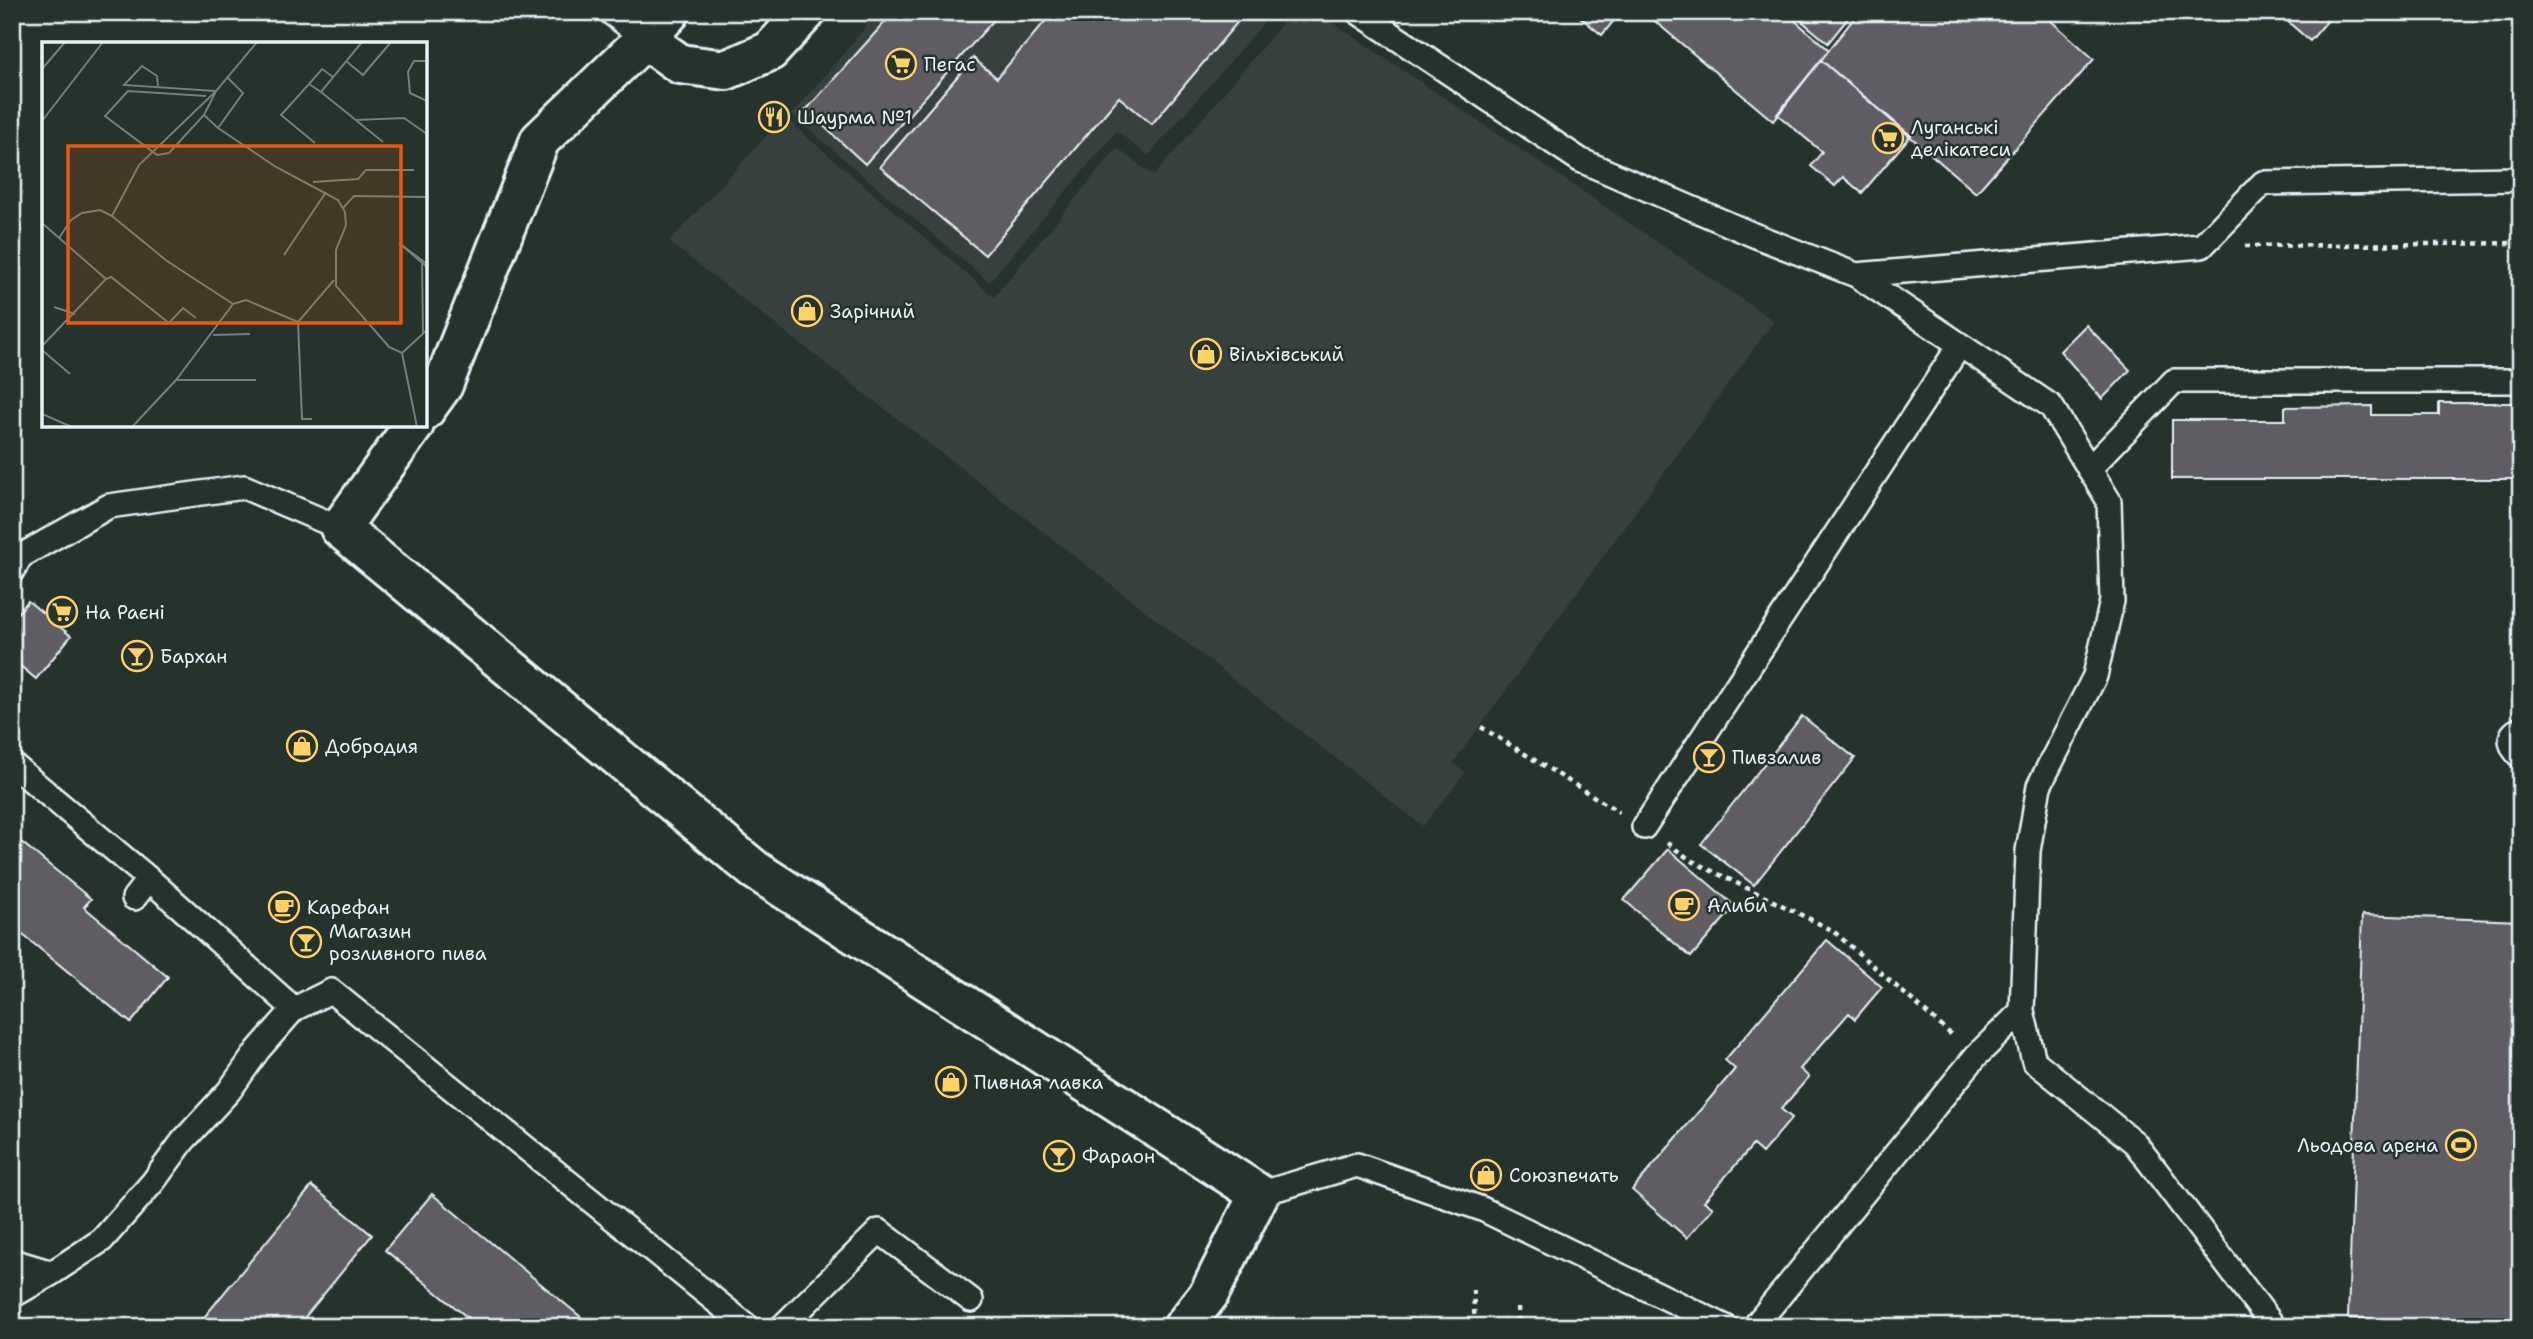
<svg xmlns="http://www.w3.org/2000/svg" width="2533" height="1339" viewBox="0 0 2533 1339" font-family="'Shantell Sans',sans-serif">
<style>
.built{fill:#383f3e}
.building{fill:#615b64;stroke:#e8f1f8;stroke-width:2}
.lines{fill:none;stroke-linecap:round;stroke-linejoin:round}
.lane-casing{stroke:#e8f1f8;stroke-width:28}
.street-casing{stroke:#e8f1f8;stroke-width:44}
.secondary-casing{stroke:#e8f1f8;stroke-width:44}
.path{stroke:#e8f1f8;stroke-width:4.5;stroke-dasharray:5 5;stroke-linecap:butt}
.lane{stroke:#26332d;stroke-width:23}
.street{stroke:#26332d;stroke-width:38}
.secondary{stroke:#26332d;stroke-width:38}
.labels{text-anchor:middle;stroke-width:5;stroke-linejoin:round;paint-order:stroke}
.poi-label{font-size:19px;fill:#e8f1f8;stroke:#26332d;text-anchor:start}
.inset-road{fill:none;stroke:#747f7e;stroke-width:2}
.view{fill:#e8590c;fill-opacity:0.15;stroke:#e8590c;stroke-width:3.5}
.inset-edge{fill:none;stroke:#e8f1f8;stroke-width:3.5}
</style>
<rect width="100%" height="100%" fill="#26332d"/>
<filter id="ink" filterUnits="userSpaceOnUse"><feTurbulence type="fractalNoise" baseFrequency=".0143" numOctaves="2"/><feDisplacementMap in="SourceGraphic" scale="14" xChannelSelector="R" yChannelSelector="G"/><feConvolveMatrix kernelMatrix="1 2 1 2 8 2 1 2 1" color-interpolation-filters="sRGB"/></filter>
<g filter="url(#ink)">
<path class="built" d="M878,12H1273L1148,156L1117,131L989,282L792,115Z
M1292,12H1317L1774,321L1453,763L1465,773L1423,826L669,242L784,117L994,297L1117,148L1154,176Z"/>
<path class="building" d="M894,12H1001L865,164L806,110Z
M1053,12H1246L1152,124L1119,97L985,255L880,167L973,58L997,78Z
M1574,12H1621L1602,35Z
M1644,12H1785L1829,50L1773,121Z
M1791,12H1853L1828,43Z
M1859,12H2041L2094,59L1976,193L1821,60Z
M2277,12H2335L2310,41Z
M1821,60L1909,134H1912L1862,193L1843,177L1835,186L1811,166L1822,152L1777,114Z
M2086,325L2130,370L2102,399L2060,351Z
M2439,403H2521V479H2172V420H2285V407L2372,406V415H2439Z
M28,601L71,636L36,679L12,659V620Z
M1802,716L1855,758L1754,885L1701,844Z
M20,841L91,899L84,907L168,977L131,1023L12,926V850Z
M1668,849L1735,906L1691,957L1624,900Z
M2362,915L2521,921V1324L2348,1318Z
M1827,940L1882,987L1855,1019L1849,1013L1800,1069L1809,1077L1781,1109L1792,1118L1762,1153L1753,1145L1704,1201L1713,1208L1687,1238L1632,1190L1735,1069L1725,1060Z
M312,1186L372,1235L297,1327H196Z
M432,1194L593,1327H479L385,1250Z"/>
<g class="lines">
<g class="lane-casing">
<path id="lane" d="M610,12L645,39
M1358,12L1580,160L1756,236L1856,275L2051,406L2109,501L2112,601L2095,676L2039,786L2028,851L2022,1011L2034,1061L2135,1143L2274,1327
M1856,275L2202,246L2263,183L2521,179
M2089,469L2174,381H2521
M12,571L21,556L109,506L244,487L340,528
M2521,729C2505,734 2511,748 2521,757
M12,764L149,879L294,1009L331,991L748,1327
M1644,827L1960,345
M134,898L149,879
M1259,1194L1357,1165L1482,1209L1726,1327
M12,1261L52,1273
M12,1296L52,1273L102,1240L153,1182L183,1141L229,1091L258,1050L294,1009
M782,1327L879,1231L971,1300
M1754,1327L1976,1056L2022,1011"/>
</g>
<g class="street-casing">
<path id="street" d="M425,410L443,385L540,140L645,39
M414,425L340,528L755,870L1259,1194L1209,1294L1183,1327"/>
</g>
<g class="secondary-casing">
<path id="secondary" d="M670,12L645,39L680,64L726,70L770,51L806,12"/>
</g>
<path class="path" d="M2245,246L2521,243
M1481,727L1619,812
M1667,843L1692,861L1832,930L1954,1037
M1473,1290L1475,1327
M1518,1307L1519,1327"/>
<use href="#lane" class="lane"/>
<use href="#street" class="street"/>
<use href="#secondary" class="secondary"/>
</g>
</g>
<defs>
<g id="supermarket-ring" transform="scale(1.575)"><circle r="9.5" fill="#26332d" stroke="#ffd166" stroke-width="1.5"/><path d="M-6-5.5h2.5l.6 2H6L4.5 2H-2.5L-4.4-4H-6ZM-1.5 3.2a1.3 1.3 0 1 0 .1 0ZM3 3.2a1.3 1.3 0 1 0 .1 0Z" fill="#ffd166"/></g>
<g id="restaurant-ring" transform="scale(1.575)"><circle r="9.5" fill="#26332d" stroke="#ffd166" stroke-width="1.5"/><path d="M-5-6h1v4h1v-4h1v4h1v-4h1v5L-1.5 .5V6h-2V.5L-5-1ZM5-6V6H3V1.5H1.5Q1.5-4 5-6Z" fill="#ffd166"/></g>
<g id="shop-ring" transform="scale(1.575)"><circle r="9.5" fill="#26332d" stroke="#ffd166" stroke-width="1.5"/><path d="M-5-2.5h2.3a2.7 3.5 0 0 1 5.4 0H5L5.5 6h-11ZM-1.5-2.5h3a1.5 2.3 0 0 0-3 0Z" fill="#ffd166"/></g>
<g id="bar-ring" transform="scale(1.575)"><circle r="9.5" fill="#26332d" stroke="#ffd166" stroke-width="1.5"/><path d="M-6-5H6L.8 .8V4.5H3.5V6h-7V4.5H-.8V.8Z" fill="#ffd166"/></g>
<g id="cafe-ring" transform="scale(1.575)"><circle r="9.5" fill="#26332d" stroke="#ffd166" stroke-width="1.5"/><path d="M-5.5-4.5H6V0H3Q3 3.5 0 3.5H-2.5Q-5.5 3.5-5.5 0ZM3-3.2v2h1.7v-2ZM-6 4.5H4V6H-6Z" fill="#ffd166"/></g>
<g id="stadium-ring" transform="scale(1.575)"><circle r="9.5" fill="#26332d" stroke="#ffd166" stroke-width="1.5"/><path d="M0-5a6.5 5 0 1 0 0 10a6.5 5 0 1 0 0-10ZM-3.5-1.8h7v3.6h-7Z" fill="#ffd166"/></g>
</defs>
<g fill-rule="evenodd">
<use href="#supermarket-ring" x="901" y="64"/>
<use href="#restaurant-ring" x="774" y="117"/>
<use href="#supermarket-ring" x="1888" y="138"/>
<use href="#shop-ring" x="807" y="311"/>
<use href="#shop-ring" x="1206" y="354"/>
<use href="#supermarket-ring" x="62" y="612"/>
<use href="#bar-ring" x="137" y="656"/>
<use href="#shop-ring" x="302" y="746"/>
<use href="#bar-ring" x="1709" y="757"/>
<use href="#cafe-ring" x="1684" y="905"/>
<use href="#cafe-ring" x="284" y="907"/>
<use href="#bar-ring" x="306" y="942"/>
<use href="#shop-ring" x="951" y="1082"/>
<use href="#stadium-ring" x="2461" y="1145"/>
<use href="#bar-ring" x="1059" y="1156"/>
<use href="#shop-ring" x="1486" y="1175"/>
</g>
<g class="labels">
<g class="poi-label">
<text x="924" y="71">Пегас</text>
<text x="797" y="124">Шаурма №1</text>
<text x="1911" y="134">Луганські<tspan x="1911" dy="22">делікатеси</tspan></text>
<text x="830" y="318">Зарічний</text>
<text x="1229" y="361">Вільхівський</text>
<text x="85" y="619">На Раєні</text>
<text x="160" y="663">Бархан</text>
<text x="325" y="753">Добродия</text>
<text x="1732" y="764">Пивзалив</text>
<text x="1707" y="912">Алиби</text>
<text x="307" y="914">Карефан</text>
<text x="329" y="938">Магазин<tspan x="329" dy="22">розливного пива</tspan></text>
<text x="974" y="1089">Пивная лавка</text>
<text x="2438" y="1152" text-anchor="end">Льодова арена</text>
<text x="1082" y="1163">Фараон</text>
<text x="1509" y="1182">Союзпечать</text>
</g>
</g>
<g transform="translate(42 42)">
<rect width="385" height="385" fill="#26332d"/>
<path class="inset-road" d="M304,19L321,33L349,0M385,19H372L366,30L368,51L385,59M0,27L23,0M267,42L280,27L291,35M116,44L115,34L100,24L82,43L173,49M279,50L341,100M164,54L86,49L63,74L115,113L127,111L162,73L174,49L215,0M162,73L176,86L201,51L185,35M314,78L362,76L385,92M0,79L61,0M176,86L234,125L296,158L303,170L304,183L294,208V244L347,305L360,311L385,288M273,101L239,73L267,42L279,50L320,0M271,140L316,137L324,128H372M301,166L312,154L385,155M0,181L64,237L69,235L127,281L141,266L154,276M17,196L29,178L40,171L58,168L70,174M242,213L284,150M380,220L381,292M385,222L357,201L385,225M191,262L204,258L256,280M12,265L33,272M171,293L208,292M0,304L64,237M0,308L28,332M360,311L375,385M134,338H214M0,372L30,385M270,377H260L256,280L292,238M90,385L134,338L191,262L125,219L70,174L97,123L174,49"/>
<path class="view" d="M26,104H359V281H26Z"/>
<rect width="385" height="385" class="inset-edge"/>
</g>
<rect width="2533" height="1339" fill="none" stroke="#26332d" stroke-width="42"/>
<rect x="21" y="21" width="2491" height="1297" fill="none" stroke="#e8f1f8" stroke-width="2.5" filter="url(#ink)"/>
</svg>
